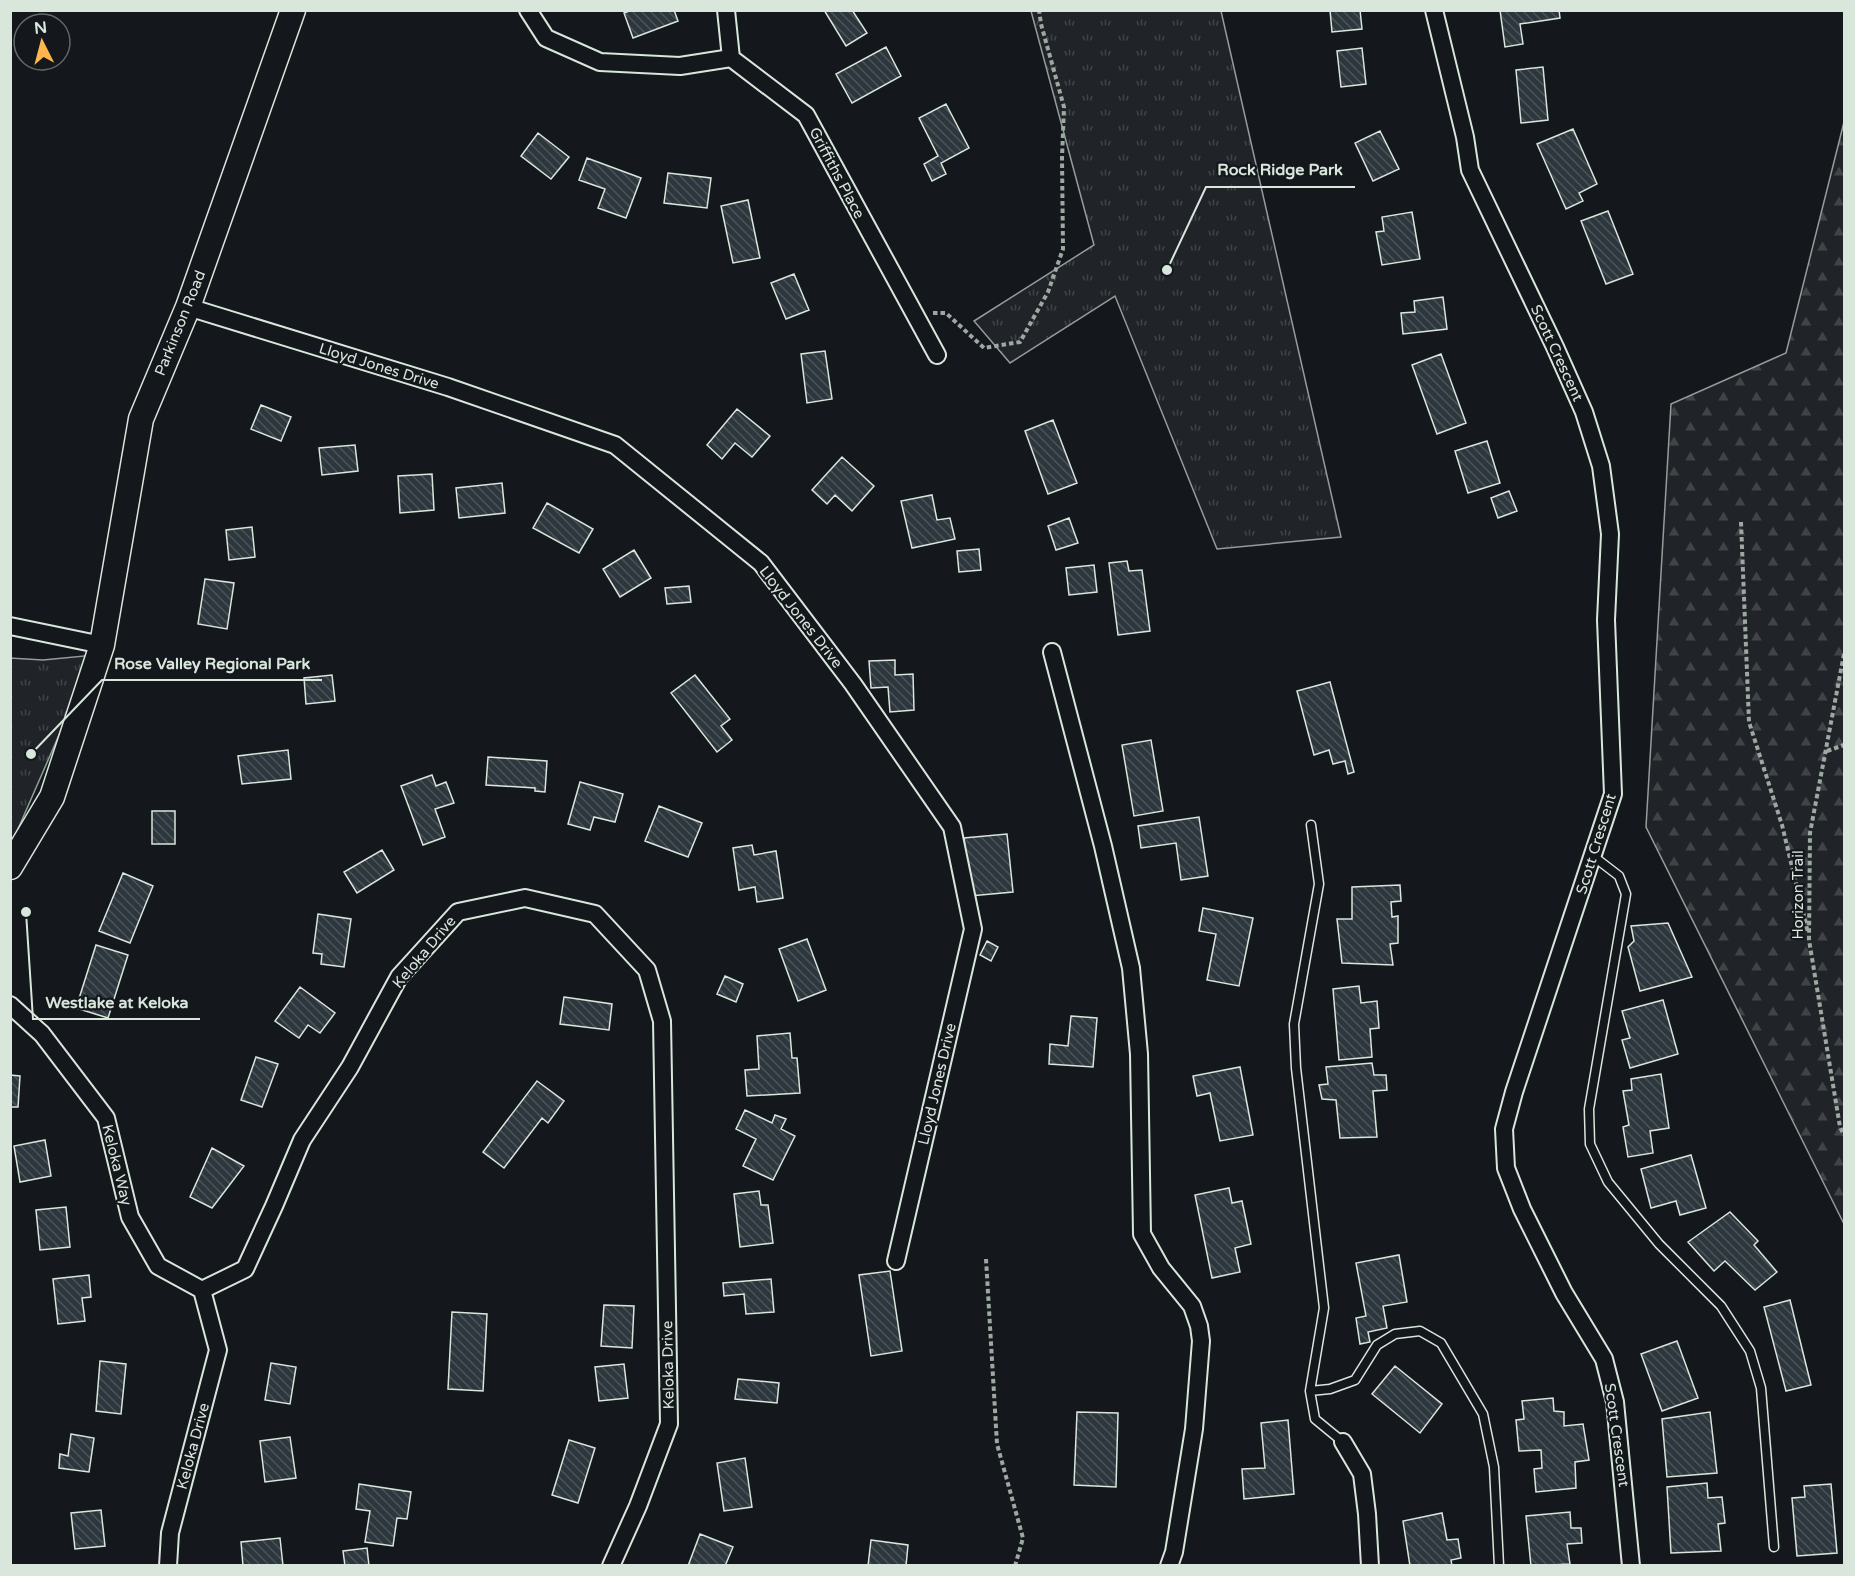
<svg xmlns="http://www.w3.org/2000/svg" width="1855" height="1576" viewBox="0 0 1855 1576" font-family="'Varela Round',sans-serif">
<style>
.forest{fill:url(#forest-firs);stroke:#939e99;stroke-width:1.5}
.park{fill:url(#park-tufts);stroke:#939e99;stroke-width:1.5}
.building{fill:url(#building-back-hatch);stroke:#d8e6dc;stroke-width:1.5}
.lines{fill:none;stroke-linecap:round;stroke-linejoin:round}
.lane-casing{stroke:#d8e6dc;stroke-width:11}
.street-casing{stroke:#d8e6dc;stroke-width:20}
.secondary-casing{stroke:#d8e6dc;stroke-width:27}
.path{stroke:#9da8a2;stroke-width:4;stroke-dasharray:4.5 3;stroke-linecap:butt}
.lane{stroke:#14181c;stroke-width:8}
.street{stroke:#14181c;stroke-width:16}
.secondary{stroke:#14181c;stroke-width:24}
.labels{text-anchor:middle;stroke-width:4.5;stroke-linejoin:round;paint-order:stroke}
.street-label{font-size:15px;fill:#d8e6dc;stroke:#14181c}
.leader{fill:none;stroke:#d8e6dc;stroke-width:2}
.callout-dot{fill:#d8e6dc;stroke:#14181c;stroke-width:2}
.callout-label{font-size:16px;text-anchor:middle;font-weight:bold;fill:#d8e6dc;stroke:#14181c;stroke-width:4.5;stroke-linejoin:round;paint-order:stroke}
</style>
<defs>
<pattern id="forest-firs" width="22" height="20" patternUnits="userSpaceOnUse" patternTransform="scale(1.5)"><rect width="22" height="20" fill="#202428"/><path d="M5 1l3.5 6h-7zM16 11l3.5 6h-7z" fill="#404447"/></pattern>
<pattern id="park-tufts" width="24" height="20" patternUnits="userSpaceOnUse" patternTransform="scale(1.5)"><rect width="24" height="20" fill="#202428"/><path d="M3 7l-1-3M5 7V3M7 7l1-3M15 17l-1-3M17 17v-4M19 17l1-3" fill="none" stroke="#404447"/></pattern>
<pattern id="building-back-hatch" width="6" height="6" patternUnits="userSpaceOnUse" patternTransform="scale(1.5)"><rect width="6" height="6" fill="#2c363c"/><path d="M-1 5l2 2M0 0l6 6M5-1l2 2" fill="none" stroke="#4a5358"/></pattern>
</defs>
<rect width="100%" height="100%" fill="#14181c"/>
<path class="forest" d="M1844,122V1224L1646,827L1671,404L1786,353Z"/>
<path class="park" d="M1031,11H1221L1341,537L1217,549L1115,296L1010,363L974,321L1094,245Z
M94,655L11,845L10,658L43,660Z"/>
<path class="building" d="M632,10H674L678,21L633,38L624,13Z
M824,10H852L867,33L846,46Z
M1330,10H1360L1362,29L1332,32Z
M1500,10H1559L1560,18L1520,24L1523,44L1505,47Z
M886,47L901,76L852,103L836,74Z
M1362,48L1366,84L1341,87L1337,51Z
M1543,67L1548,120L1521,123L1516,70Z
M946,104L969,148L941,163L946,174L932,181L924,164L938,156L919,118Z
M1573,129L1597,184L1579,193L1583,201L1566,209L1537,144Z
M1380,131L1399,169L1373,181L1355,143Z
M538,133L569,157L551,179L521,156Z
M587,158L641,178L626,218L598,208L605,189L579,180Z
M668,173L711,178L707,208L664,203Z
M748,200L760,258L733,263L721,206Z
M1608,211L1633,274L1606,284L1581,221Z
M1412,212L1420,259L1382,265L1376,232L1384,231L1382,217Z
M794,274L809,310L786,319L771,283Z
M1443,297L1447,329L1403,334L1401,313L1415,312L1414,301Z
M825,351L832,399L807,403L801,354Z
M1441,354L1466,423L1437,434L1412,365Z
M261,405L291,417L281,441L251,429Z
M737,409L770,436L752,457L735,443L722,459L707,445Z
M1053,420L1077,483L1048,494L1025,431Z
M1487,441L1500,483L1468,493L1455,451Z
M355,445L358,471L322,475L319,448Z
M842,457L874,486L852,511L835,495L827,504L812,490Z
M432,474L434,510L400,513L398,476Z
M502,483L505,513L459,518L456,488Z
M1509,491L1517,511L1498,518L1491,498Z
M932,495L937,520L950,518L955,539L912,548L901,501Z
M547,503L593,529L579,553L533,528Z
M1069,518L1078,543L1056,550L1048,526Z
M252,527L255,557L229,560L226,530Z
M979,549L981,570L959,572L957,551Z
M634,550L651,578L620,597L603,569Z
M1127,561L1129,571L1142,570L1150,631L1118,635L1109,563Z
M1094,565L1097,592L1069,595L1066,568Z
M205,579L234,583L227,629L198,624Z
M689,586L691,602L667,604L665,588Z
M895,660V675L913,674L914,710L890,712L888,687L871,688L869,661Z
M332,675L335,701L306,704L304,678Z
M695,675L730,719L721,726L732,740L717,752L671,693Z
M1330,682L1354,772L1348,774L1345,761L1333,764L1329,750L1314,755L1297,691Z
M1151,740L1163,811L1134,816L1122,745Z
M288,750L291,779L242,784L238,756Z
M488,757L547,761L545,792L535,791V788L486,785Z
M432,775L436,786L446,782L454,803L435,809L445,837L423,845L401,786Z
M580,782L623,794L615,822L594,817L590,830L568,824Z
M659,806L702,823L688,857L645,841Z
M152,811H175V844H152Z
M1199,817L1208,876L1181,880L1176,843L1141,848L1138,826Z
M1007,834L1013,892L970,896L964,838Z
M752,845L754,855L776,851L783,898L757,902L755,887L739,890L733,848Z
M382,850L394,870L357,893L344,872Z
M123,873L153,886L130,943L99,931Z
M1400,885L1401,901L1391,902L1392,917L1398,916V943L1390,944L1393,965L1342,963L1337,919H1352V887Z
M1203,908L1253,918L1239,986L1207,980L1216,934L1199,931Z
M318,914L351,919L344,967L321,964L322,954L313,953Z
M1668,923L1692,977L1640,991L1628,947L1634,941L1631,926Z
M807,939L826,990L798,1001L779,949Z
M987,941L998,947L991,961L980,955Z
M96,945L128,955L108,1018L76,1008Z
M725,976L743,984L736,1002L717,994Z
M1359,986L1361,1003L1377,1001L1379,1028L1370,1029L1372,1057L1339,1060L1333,989Z
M300,987L335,1013L320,1033L308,1025L299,1038L275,1021Z
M564,997L612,1004L609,1030L560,1024Z
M1663,1000L1678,1054L1630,1068L1622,1040L1630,1038L1622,1011Z
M1071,1016L1097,1018L1093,1067L1049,1064L1050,1044L1068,1046Z
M790,1033L792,1058H797L800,1093L747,1096L745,1070L759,1069L757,1036Z
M256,1057L278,1064L262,1107L241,1100Z
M1372,1063L1374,1075H1386L1387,1090L1373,1091L1377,1137L1340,1138L1336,1100L1322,1099L1319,1085L1328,1084L1326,1067Z
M1240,1067L1253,1135L1220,1141L1210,1093L1197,1096L1193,1076Z
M1661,1074L1669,1128L1650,1131L1653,1153L1628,1157L1623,1127L1629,1125L1623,1091L1632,1090L1631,1079Z
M10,1075L20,1076L18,1107H10Z
M537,1081L564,1101L548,1123L542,1118L504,1168L483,1152Z
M745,1110L772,1123L775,1115L786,1119L781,1129L795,1136L773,1180L743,1166L756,1139L736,1129Z
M45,1140L51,1176L20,1182L14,1146Z
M212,1148L244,1166L212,1208L190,1197Z
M1691,1155L1706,1208L1680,1215L1676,1201L1651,1208L1641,1169Z
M1229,1188L1232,1203L1242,1201L1251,1244L1235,1248L1240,1272L1212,1278L1195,1195Z
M759,1191L761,1205H768L773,1243L740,1247L734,1194Z
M66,1207L70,1247L40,1250L36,1210Z
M1730,1212L1758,1241L1754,1245L1777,1272L1755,1290L1725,1261L1714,1271L1688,1242Z
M1399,1255L1407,1302L1383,1306L1387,1328L1368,1332L1370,1342L1360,1344L1356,1318L1366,1316L1356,1263Z
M890,1271L902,1351L871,1356L859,1275Z
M89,1275L91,1297L82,1298L85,1321L58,1324L53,1279Z
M771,1279L774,1312L746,1314L744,1294L724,1296L723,1283Z
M1790,1300L1811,1385L1786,1391L1764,1307Z
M604,1305L634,1306L632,1348L601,1346Z
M452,1312L487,1314L483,1391L448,1389Z
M1677,1341L1698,1398L1662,1411L1641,1354Z
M100,1361L126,1364L121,1414L96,1411Z
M271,1363L296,1367L290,1404L265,1400Z
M624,1364L628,1398L599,1401L595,1367Z
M1395,1366L1442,1404L1420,1433L1372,1394Z
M738,1379L779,1383L777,1403L735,1399Z
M1553,1398L1554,1411L1564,1412V1426L1583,1424L1589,1460L1575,1462L1576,1488L1536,1492L1534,1469L1542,1468L1541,1450L1519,1451L1516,1420L1524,1419L1522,1401Z
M1077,1412L1118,1413L1116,1487L1074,1485Z
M1710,1412L1717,1473L1667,1477L1662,1419Z
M1288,1420L1294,1494L1244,1499L1242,1469L1265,1468L1261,1423Z
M71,1434L94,1438L89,1472L59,1468L60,1454L68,1456Z
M290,1437L296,1478L265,1482L260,1441Z
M569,1440L595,1448L578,1503L552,1495Z
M745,1458L752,1507L724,1511L717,1463Z
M1707,1483L1708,1498L1722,1497L1725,1523L1718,1524L1721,1551L1671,1553L1667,1487Z
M359,1484L411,1492L407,1519L397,1518L393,1546L365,1542L370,1511L356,1509Z
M1831,1484L1837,1553L1797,1556L1792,1498L1805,1497L1804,1486Z
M101,1510L105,1546L75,1549L71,1513Z
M1570,1512L1571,1528H1581L1582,1543L1567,1544L1570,1564L1531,1566L1526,1516Z
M1442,1513L1447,1540L1458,1539L1461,1558L1451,1560L1452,1566H1410L1403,1521Z
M700,1534L733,1547L725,1566H688Z
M280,1538L283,1566H243L241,1542Z
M871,1540L908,1545L906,1566H868Z
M367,1548L369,1566H345L343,1551Z"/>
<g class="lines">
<g class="lane-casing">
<path id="lane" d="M1311,825L1319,884L1294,1024L1296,1068L1324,1308L1310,1391L1315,1419L1343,1442
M1593,856L1619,876L1626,894L1589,1109L1590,1144L1608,1182L1659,1244L1721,1306L1750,1351L1761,1388L1774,1547
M1310,1391L1330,1389L1355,1380L1377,1345L1395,1334L1420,1331L1441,1343L1483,1414L1494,1467L1499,1566"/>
</g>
<g class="street-casing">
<path id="street" d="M528,10L546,38L600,62L680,66L731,58
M726,10L731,58L806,115L937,355
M1434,10L1465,137L1470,170L1555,347L1584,412L1601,466L1610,534L1606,620L1613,794L1514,1092L1504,1129L1506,1168L1522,1209L1564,1293L1604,1359L1615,1402L1631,1566
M188,307L448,387L615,445L761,563L853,684L952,827L973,929L896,1261
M10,626L102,645
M1052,652L1103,846L1131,968L1139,1054L1142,1234L1161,1268L1192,1306L1199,1326L1201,1341L1194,1429L1174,1552L1169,1566
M10,1005L42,1034L106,1118L130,1217L158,1266L202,1290
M1343,1442L1362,1474L1367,1514L1370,1566
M168,1566L170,1533L218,1350L202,1290L245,1269L274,1206L302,1140L350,1067L399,977L458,912L525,898L595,914L647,970L662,1021L669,1424L638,1506L611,1566"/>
</g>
<g class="secondary-casing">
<path id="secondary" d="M10,867L52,797L102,645L141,419L188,307L293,10"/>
</g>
<path class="path" d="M933,313H946L984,348L1020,342L1048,292L1063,249L1062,158L1064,107L1041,24L1039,10
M1741,522L1749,722L1782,825L1808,933
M1844,654L1810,833L1809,940L1840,1127L1844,1135
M1827,751L1844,745
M986,1259L997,1444L1023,1538L1015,1566"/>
<use href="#lane" class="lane"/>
<use href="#street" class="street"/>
<use href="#secondary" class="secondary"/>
</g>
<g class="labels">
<g class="street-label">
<text transform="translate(837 173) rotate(62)" y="5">Griffiths Place</text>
<text transform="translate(180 323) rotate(-68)" y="5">Parkinson Road</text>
<text transform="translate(1557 353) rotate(65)" y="5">Scott Crescent</text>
<text transform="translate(379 366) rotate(17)" y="5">Lloyd Jones Drive</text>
<text transform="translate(801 617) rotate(52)" y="5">Lloyd Jones Drive</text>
<text transform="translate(1596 844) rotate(-73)" y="5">Scott Crescent</text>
<text transform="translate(1798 895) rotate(-90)" y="5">Horizon Trail</text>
<text transform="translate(424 952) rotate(-50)" y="5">Keloka Drive</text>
<text transform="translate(937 1084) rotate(-77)" y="5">Lloyd Jones Drive</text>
<text transform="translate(117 1165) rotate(76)" y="5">Keloka Way</text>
<text transform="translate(668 1365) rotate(-91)" y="5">Keloka Drive</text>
<text transform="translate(1617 1435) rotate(82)" y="5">Scott Crescent</text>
<text transform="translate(193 1446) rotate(-75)" y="5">Keloka Drive</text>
</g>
</g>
<path class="leader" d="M1167 270L1206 187H1355M31 754L102 680H322M26 912L33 1019H200"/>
<g class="callout-dot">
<circle cx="1167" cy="270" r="6"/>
<circle cx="31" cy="754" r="6"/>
<circle cx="26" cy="912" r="6"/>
</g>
<g class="callout-label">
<text x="1280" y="175">Rock Ridge Park</text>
<text x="212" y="669">Rose Valley Regional Park</text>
<text x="117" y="1008">Westlake at Keloka</text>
</g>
<rect width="1855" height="1576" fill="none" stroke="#d8e6dc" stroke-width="24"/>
<g transform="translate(42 42) rotate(354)"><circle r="28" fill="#14181c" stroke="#626a69" stroke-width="1.5"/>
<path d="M0-4.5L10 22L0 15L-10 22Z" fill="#ffb74d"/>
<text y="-9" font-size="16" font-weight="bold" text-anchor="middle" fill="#d8e6dc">N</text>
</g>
</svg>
